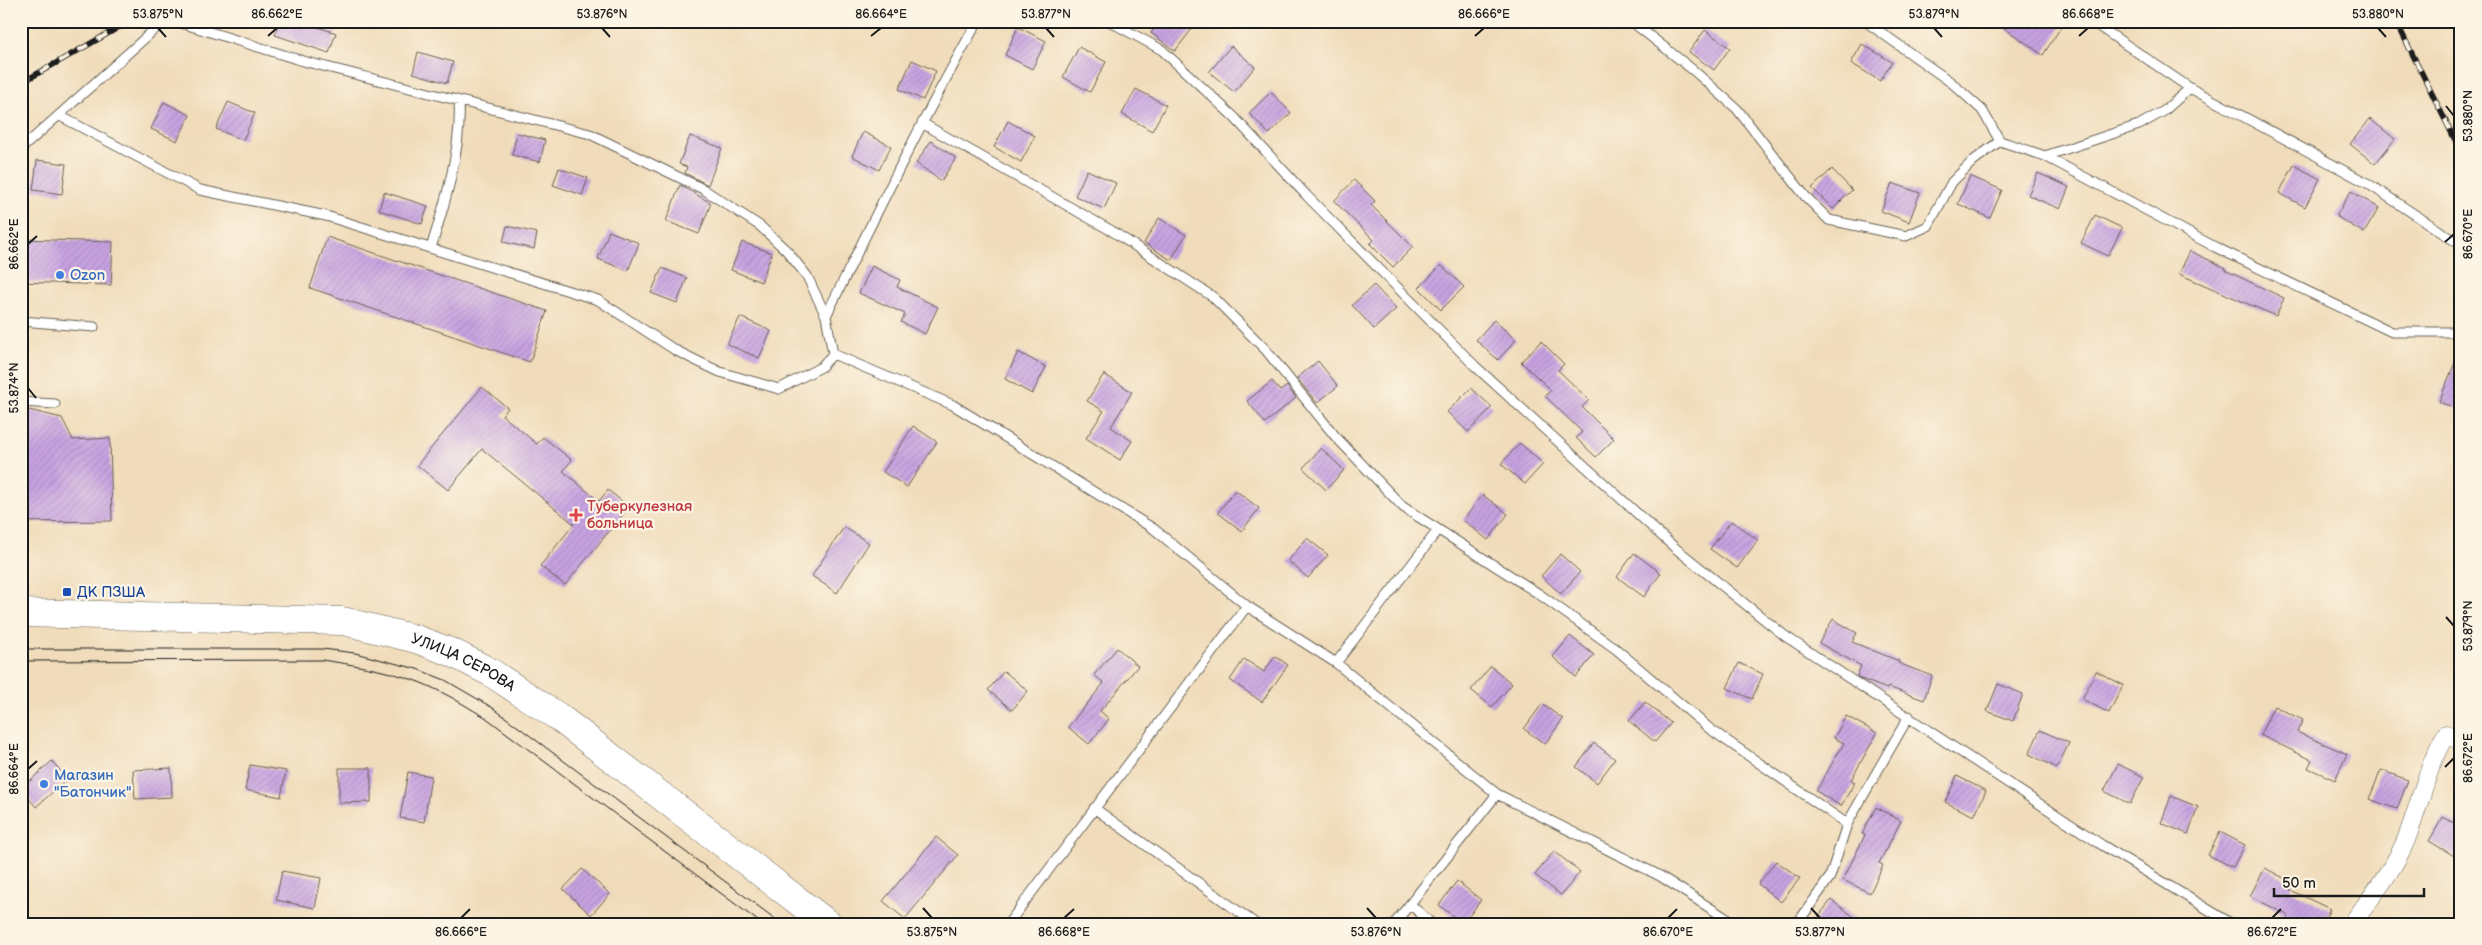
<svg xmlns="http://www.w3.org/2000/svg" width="2482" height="945" viewBox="0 0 2482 945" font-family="'Balsamiq Sans',sans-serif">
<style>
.building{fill:url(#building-hatch)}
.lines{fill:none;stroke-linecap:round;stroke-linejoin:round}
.lane-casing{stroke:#665f53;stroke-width:11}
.street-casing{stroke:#665f53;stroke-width:19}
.primary-casing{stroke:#665f53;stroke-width:29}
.lane{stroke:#fff;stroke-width:9}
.street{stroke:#fff;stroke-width:18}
.primary{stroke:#fff;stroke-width:28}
.tram{stroke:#1c1c1c;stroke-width:1}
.rail-casing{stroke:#1c1c1c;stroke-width:5.5}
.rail{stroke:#fcf5e5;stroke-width:4;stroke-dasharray:11;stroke-linecap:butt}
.ticks{fill:none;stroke:#1c1c1c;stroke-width:2}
.shop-dot{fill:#3f7fe0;stroke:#fcf5e5;stroke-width:2}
.health-dot{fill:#e0444e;stroke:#fcf5e5;stroke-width:2}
.transit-dot{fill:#1a4fb4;stroke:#fcf5e5;stroke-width:2}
.labels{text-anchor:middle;stroke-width:4.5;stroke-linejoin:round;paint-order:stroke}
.shop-label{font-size:15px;fill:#366cbe;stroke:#fcf5e5;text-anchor:start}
.health-label{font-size:15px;fill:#be3a42;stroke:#fcf5e5;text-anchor:start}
.transit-label{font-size:15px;fill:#164399;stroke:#fcf5e5;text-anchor:start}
.street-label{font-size:15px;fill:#1c1c1c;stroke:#fcf5e5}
.neatline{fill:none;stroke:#1c1c1c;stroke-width:2}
.ticks-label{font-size:12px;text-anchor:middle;fill:#1c1c1c}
</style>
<defs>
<pattern id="building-hatch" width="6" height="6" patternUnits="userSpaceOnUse" patternTransform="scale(1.25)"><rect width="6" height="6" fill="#c7a2e1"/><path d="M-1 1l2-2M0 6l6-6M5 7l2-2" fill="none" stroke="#aa8bc0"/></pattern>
</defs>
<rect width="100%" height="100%" fill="#fcf5e5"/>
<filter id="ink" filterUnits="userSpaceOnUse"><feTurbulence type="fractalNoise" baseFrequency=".02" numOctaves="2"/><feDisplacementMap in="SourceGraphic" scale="10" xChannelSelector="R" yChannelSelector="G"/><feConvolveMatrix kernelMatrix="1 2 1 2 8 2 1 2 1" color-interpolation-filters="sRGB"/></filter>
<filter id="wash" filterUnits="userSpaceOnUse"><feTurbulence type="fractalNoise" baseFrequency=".0096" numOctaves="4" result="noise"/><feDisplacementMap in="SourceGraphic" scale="20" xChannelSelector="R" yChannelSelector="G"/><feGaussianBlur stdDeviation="1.12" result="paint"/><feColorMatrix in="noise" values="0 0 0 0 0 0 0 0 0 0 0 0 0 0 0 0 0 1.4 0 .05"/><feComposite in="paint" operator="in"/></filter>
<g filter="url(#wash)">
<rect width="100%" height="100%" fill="#f0dcba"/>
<g id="blocks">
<path class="building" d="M279,21H300L336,33L329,53L275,35Z
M1160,21H1198L1175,51L1151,33Z
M1994,21H2052L2061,27L2043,55Z
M1018,27L1046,41L1032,69L1005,55Z
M1705,30L1730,48L1714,70L1689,52Z
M1862,44L1892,62L1880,81L1851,63Z
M1231,46L1255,67L1234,92L1209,72Z
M1079,47L1106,62L1090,92L1063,77Z
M418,52L453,62L447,83L413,73Z
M912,60L936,71L923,100L899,89Z
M1136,89L1166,105L1152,131L1122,114Z
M1271,92L1291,113L1269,134L1249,113Z
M164,102L190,115L177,141L151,129Z
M228,102L255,113L243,140L216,129Z
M2370,119L2395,139L2375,164L2350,144Z
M1008,121L1035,136L1021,162L994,147Z
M863,132L891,146L879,170L852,156Z
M517,133L545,140L540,162L512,155Z
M690,136L722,148L708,185L685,173L687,167L679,164Z
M931,141L956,158L941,181L916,163Z
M37,160L66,164L62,194L33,190Z
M2294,165L2320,179L2305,207L2279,193Z
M559,168L588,178L582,195L553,185Z
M1832,169L1852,190L1833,209L1812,188Z
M1087,170L1116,183L1104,209L1075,196Z
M2038,173L2069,187L2060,209L2028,195Z
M1970,176L2002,190L1990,218L1958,204Z
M1354,180L1375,201L1371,205L1413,247L1393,267L1370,244L1374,240L1334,201Z
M1892,183L1920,193L1909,222L1881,211Z
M680,185L711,203L699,234L666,221Z
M2351,191L2379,208L2364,233L2336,216Z
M384,192L428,206L422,224L379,210Z
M2095,215L2122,228L2108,256L2081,243Z
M1159,218L1186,235L1171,260L1144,243Z
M507,226L537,233L534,249L503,242Z
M609,231L639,243L628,271L598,259Z
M327,237L547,311L530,362L310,288Z
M21,239L113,242L111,285L21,282Z
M742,242L772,253L761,282L731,270Z
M2190,251L2226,268L2225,270L2284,298L2276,316L2179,274Z
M1441,265L1464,287L1441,310L1419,288Z
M872,266L900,280L897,287L938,307L925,334L901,322L905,314L859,293Z
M662,268L687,278L677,303L651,293Z
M1374,285L1396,309L1374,329L1352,305Z
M740,317L771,331L759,358L727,344Z
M1494,320L1516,340L1498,360L1476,340Z
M1541,341L1564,364L1558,370L1589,400L1582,407L1614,439L1596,457L1576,438L1582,432L1545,396L1551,390L1521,362Z
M2460,350H2461V410L2439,402Z
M1018,352L1046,367L1032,394L1005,379Z
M1318,361L1338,386L1317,403L1297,378Z
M1104,374L1132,392L1111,427L1132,441L1120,460L1086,438L1104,411L1087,401Z
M1272,381L1280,391L1287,386L1296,398L1265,423L1247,401Z
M482,387L508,408L502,415L537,444L543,437L572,460L563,471L599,501L608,490L629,507L565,585L540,566L574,524L482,449L448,490L417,465Z
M1471,388L1492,407L1468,432L1447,412Z
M29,410L62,418L73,440L110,438L112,521L21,522V417Z
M913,426L937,442L907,487L883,472Z
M1520,443L1543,464L1525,484L1501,464Z
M1321,448L1344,470L1326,490L1303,468Z
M1235,490L1259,508L1242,531L1218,513Z
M1483,495L1508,514L1488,540L1463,520Z
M1731,521L1758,540L1737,568L1710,549Z
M844,527L869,543L837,593L812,576Z
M1307,538L1328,555L1308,578L1288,561Z
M1634,553L1661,573L1644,597L1617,577Z
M1560,554L1580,572L1561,594L1541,576Z
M1833,619L1857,633L1852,642L1899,661L1898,663L1932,676L1924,700L1888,687L1887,689L1861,679L1857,676L1861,666L1819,643Z
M1570,636L1594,655L1576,677L1553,657Z
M1117,648L1138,666L1100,711L1109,719L1089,744L1068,727L1104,683L1094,675Z
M1275,656L1288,665L1262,702L1230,680L1244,659L1264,672Z
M1739,663L1763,674L1752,699L1727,688Z
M1491,666L1512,684L1492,707L1471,690Z
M1004,671L1028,691L1012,710L988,690Z
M2096,671L2123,685L2109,713L2082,699Z
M1998,684L2023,694L2013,721L1987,711Z
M1645,702L1671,723L1655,742L1629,721Z
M1542,704L1563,719L1545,744L1524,729Z
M2274,706L2303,720L2297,732L2347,754L2335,780L2308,768L2312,760L2260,735Z
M1846,716L1877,733L1851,780L1855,782L1841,806L1816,791L1844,743L1834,738Z
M2040,730L2069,743L2057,768L2029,754Z
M1594,743L1615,759L1597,783L1576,767Z
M52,761L67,779L36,807L21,789Z
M2118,764L2144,777L2130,804L2104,791Z
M250,765L286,771L281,797L245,790Z
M171,768L172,797L135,799L133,770Z
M339,768H371V802L339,803Z
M2381,770L2408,780L2397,809L2369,799Z
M408,772L431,776L424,822L400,818Z
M1957,776L1986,791L1974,816L1945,802Z
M2171,796L2198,807L2188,834L2161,823Z
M1876,807L1901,821L1879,863L1883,865L1870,893L1843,880L1865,835L1862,834Z
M2443,817L2461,827V860L2429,841Z
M2220,832L2245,845L2233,867L2208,855Z
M936,837L958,855L905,919L883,901Z
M1554,851L1580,872L1561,895L1535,875Z
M1776,861L1800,878L1781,902L1758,884Z
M2265,868L2293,883L2290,890L2330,909L2323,924H2295L2287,920L2289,916L2250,896Z
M582,869L610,894L591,915L563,889Z
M282,871L321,878L315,908L276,900Z
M1457,881L1481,900L1463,924L1439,905Z
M1831,900L1864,924H1813Z"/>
</g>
</g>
<g filter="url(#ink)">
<use href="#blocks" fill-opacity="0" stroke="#665f53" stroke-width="1"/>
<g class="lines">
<g class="lane-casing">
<path id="lane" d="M175,21L303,61L590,134L703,189L760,226L787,251L807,276L826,316L833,354
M1109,21L1162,50L1234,117L1307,196L1475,366L1674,547L1785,636L2102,845L2232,924
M1631,21L1693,70L1737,109L1805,196L1829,220L1906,236L1928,226L1952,182L1973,161L2000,141
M1865,21L1952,83L1982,110L2000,141L2045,156L2139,125L2164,111L2190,88
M2091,21L2190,88L2367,183L2461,245
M60,116L200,190L326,216L598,300L675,350L699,362L720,372L779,389L821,367L833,354L953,405L1154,529L1247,606
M922,123L1112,231L1213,297L1265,349L1335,436L1403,507L1539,594L1616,649L1710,729L1847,824
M21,149L164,21
M2045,156L2215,247L2392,332H2461
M431,248C445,203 462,148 459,102
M826,316C875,217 923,117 978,21
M21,321L94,327
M21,402L55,404
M1336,663L1438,530
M1497,794L1660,876L1735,924
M1094,808L1256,924
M1008,924L1247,606L1336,663L1497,794L1410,904L1432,924
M1394,924L1410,904
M1797,924L1830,877L1847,824L1909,716"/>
</g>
<g class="street-casing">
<path id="street" d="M2352,924C2371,897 2393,871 2406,840C2420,805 2427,766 2446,734L2461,741"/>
</g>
<g class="primary-casing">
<g id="primary">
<path id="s1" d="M21,613L343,621L416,639L453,653L490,672L557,716L828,924"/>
</g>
</g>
<use href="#lane" class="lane"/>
<use href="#street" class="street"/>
<use href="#primary" class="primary"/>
<path class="tram" d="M21,649H323L355,653L417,669L445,680L493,708L782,924
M21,661L322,660C362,666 405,673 441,692C456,699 470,709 485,717L762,924"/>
<g class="rail-casing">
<path id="rail" d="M2396,21L2461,152
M21,83L130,21"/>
</g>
<use href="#rail" class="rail"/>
</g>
</g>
<path class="ticks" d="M158,28L166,37M602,28L610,37M1046,28L1054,37M1934,28L1942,37M2378,28L2386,37M268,36L277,28M871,36L881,28M1475,36L1484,28M2079,36L2088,28M2446,106L2454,116M2445,242L2454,234M28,244L37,236M28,388L36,398M2446,617L2454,626M2445,767L2454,758M28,769L37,761M923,908L932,918M1367,908L1376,918M1811,908L1820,918M461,918L470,909M1064,918L1074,909M1668,918L1677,909M2272,918L2281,909"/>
<g class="shop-dot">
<circle cx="60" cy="275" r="5"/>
<circle cx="44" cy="784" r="5"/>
</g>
<path class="health-dot" d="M573.5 507.5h5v5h5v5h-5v5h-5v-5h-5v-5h5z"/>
<rect class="transit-dot" x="62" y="587" width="10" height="10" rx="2.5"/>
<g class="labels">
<g class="shop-label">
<text x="70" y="280">Ozon</text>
<text x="54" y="780">Магазин<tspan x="54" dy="17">"Батончик"</tspan></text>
</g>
<g class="health-label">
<text x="587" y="511">Туберкулезная<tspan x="587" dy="17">больница</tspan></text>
</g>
<g class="transit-label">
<text x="77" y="597">ДК ПЗША</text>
</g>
<g class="street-label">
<text dy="5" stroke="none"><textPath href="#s1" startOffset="450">УЛИЦА СЕРОВА</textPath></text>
</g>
</g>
<rect width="2482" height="945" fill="none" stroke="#fcf5e5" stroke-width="55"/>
<path d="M2274 888v8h150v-8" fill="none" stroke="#1c1c1c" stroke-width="2.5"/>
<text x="2282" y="888" font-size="15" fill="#1c1c1c" stroke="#fcf5e5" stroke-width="4" paint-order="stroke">50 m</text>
<rect x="28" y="28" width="2426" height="890" class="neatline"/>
<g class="ticks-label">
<text x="158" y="18">53.875°N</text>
<text x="277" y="18">86.662°E</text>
<text x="602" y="18">53.876°N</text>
<text x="881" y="18">86.664°E</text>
<text x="1046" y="18">53.877°N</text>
<text x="1484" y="18">86.666°E</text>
<text x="1934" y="18">53.879°N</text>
<text x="2088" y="18">86.668°E</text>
<text x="2378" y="18">53.880°N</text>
<text transform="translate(2468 116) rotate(-90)" y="4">53.880°N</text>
<text transform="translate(2468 234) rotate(-90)" y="4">86.670°E</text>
<text transform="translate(14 244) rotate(-90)" y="4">86.662°E</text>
<text transform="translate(14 388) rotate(-90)" y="4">53.874°N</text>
<text transform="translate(2468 626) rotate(-90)" y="4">53.879°N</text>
<text transform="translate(2468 758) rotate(-90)" y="4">86.672°E</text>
<text transform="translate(14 769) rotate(-90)" y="4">86.664°E</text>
<text x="461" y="936">86.666°E</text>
<text x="932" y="936">53.875°N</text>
<text x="1064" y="936">86.668°E</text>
<text x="1376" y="936">53.876°N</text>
<text x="1668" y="936">86.670°E</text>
<text x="1820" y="936">53.877°N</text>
<text x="2272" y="936">86.672°E</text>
</g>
</svg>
